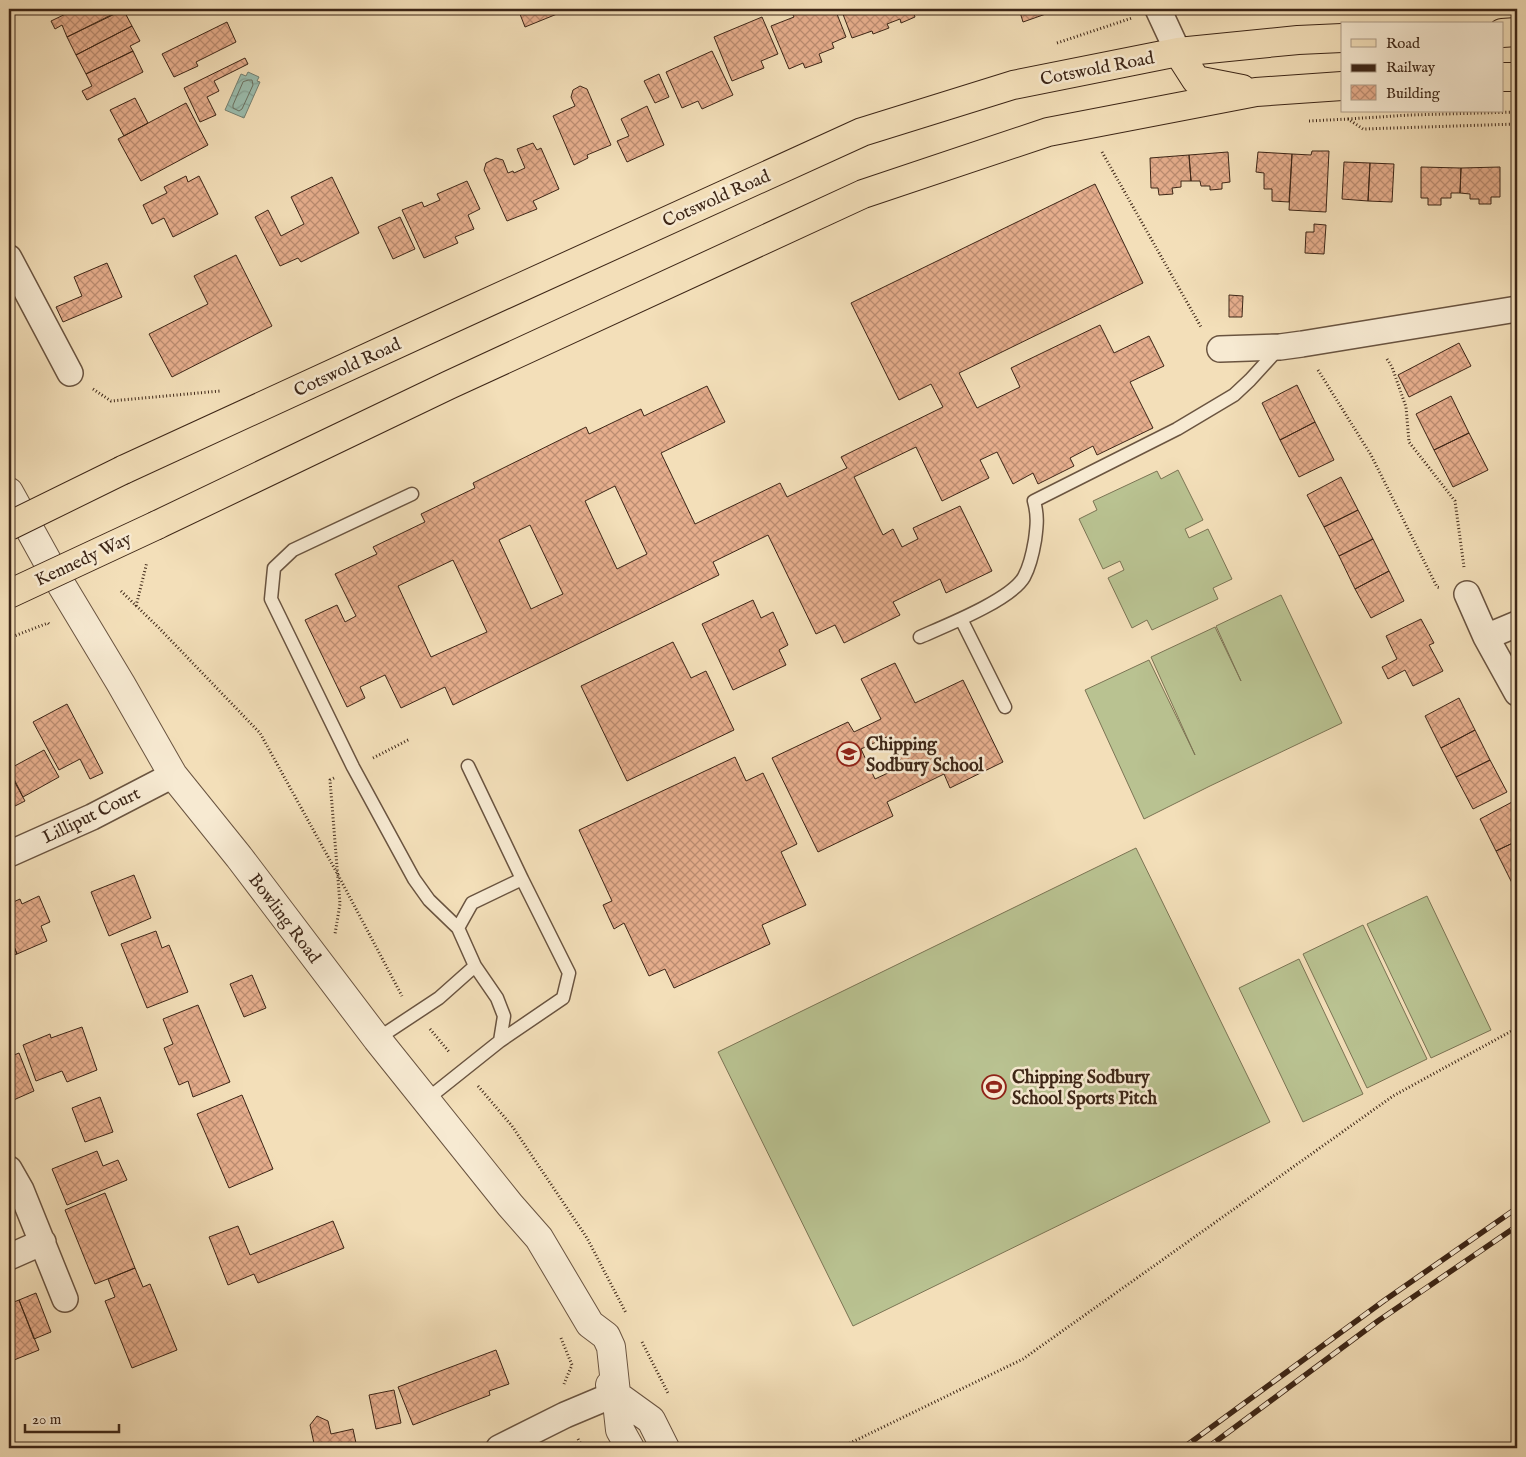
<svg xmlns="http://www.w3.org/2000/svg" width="1526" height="1457" viewBox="0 0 1526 1457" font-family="'IM FELL English',serif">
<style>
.pitch{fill:#b9c291;stroke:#7b7454}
.water{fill:url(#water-waves);stroke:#758172}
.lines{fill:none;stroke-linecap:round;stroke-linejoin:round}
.shore{stroke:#6c7262;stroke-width:1}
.building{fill:url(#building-cross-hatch);stroke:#3d2617;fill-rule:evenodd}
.service-casing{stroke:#6a5440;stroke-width:15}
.minor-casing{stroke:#6a5440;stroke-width:28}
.tertiary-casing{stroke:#6a5440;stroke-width:30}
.primary-casing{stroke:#3d2617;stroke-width:30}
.path{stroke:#3d2617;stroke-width:3;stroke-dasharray:1 2.5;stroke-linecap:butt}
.service{stroke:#f7ead2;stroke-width:12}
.minor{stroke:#f7ead2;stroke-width:25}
.tertiary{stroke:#f7ead2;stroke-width:28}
.primary{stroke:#f3dfb9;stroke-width:28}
.rail-casing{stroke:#3d2617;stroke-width:5.5}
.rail{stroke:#f7ead2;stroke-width:4;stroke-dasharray:11;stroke-linecap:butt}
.primary-bridge-casing{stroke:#3d2617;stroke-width:30;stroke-linecap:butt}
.primary-bridge{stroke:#f3dfb9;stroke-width:28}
.labels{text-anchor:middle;stroke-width:5;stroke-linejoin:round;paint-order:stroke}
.street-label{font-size:18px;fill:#3d2617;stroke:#f7ead2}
.poi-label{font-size:18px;font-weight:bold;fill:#3d2617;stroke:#f7ead2;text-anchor:start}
</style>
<defs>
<pattern id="water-waves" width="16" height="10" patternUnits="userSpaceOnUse" patternTransform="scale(1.25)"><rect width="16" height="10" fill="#9bbdae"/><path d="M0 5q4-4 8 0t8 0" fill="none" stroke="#86a295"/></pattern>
<pattern id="building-cross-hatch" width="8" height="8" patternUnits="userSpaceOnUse" patternTransform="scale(1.25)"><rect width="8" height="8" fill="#e6ae8d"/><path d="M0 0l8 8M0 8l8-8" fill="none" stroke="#bc8d72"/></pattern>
</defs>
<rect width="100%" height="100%" fill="#f3dfb9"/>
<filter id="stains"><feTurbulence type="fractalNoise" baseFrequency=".004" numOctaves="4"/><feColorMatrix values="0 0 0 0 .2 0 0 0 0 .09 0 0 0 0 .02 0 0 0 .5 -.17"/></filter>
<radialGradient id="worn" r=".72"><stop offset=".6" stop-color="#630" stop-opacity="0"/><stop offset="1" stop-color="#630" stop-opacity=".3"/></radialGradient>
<path class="pitch" d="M1178,470L1203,520L1185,529L1189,538L1208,529L1232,579L1213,588L1218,599L1152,630L1147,620L1132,628L1108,578L1124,570L1120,561L1103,569L1079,519L1097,510L1093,501L1157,471L1161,479Z
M1281,595L1342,723L1210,786L1144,819L1085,690L1149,660L1195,755L1151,657L1215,627L1241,681L1216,626Z
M1136,848L1270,1122L853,1326L718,1052Z
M1427,896L1491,1030L1431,1058L1367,924Z
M1363,925L1427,1059L1367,1088L1303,954Z
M1299,959L1363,1094L1303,1122L1239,988Z"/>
<path class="water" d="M248,72L259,77L257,81L260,82L244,118L225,110L241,74L246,76Z"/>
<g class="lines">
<path class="shore" d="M249,80H252L253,85L242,109L239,111L233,108V105L243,82Z"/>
</g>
<path class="building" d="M76,9H117L119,12L67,37L62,25L55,29L51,21Z
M123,9L132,26L76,55L67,37Z
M518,9H555L557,14L525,27Z
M790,9H835L846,37L832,43L834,48L819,54L822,62L805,68L803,63L789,69L771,26L794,17Z
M841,9H927L914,14L915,17L901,23L900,19L887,24L889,28L873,34L872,31L852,38Z
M1019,9H1060L1023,22Z
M762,17L778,54L761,61L764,68L732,81L714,37Z
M227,22L236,42L196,62L198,66L174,77L162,54Z
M132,26L140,41L130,46L133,51L86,74L76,55Z
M133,51L143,72L87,100L82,91L92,86L86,74Z
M712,51L733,95L702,109L698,101L682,108L666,72Z
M245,58L248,64L214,81L219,91L207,97L216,115L200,122L184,88Z
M659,74L669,97L655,103L644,81Z
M580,86L587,89L611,145L587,155L588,158L574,165L553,116L575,106L571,97L573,90Z
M135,98L148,123L124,136L110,110Z
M186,103L208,145L141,181L118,139Z
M647,106L664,145L627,162L617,141L629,136L621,119Z
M533,143L537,150L541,148L559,189L533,201L537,209L507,221L484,170L486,163L496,158L503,160L508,173L513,171L514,173L525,168L517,149Z
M1312,151H1329L1326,212L1289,210L1292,154L1311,155Z
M1228,152L1230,182L1222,183V189L1210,190V186H1201L1200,181H1191L1189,155Z
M1258,152L1292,154L1289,202L1272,201V189H1264V173L1256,172Z
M1189,155L1191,181H1181V187L1172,188L1173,194L1159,195L1158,188H1151L1150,158Z
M1344,162L1370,163L1368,201L1342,199Z
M1370,163L1394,164L1392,202L1368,201Z
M1514,164H1517V191Z
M1421,167L1461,168L1460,193H1451V198H1441V205H1428V198H1421Z
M1500,167V197H1491V204H1479V199H1470V194L1460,193L1461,168Z
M186,176L188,182L199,176L218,214L173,237L164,218L152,224L143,205L167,193L164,187Z
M332,177L359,233L301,262L298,258L280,266L255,217L268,210L281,236L304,224L291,197Z
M467,181L480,209L468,215L474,229L455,237L458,243L424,258L402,210L422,202L424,207L440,200L437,194Z
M1095,184L1143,283L959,373L977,408L1020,387L1011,368L1100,325L1114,353L1149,336L1164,366L1130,382L1153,428L1097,455L1093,446L1070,458L1074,466L1038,484L1033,473L1013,484L997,452L980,460L989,478L942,501L916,447L854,477L883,535L893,529L902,547L918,539L913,528L960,506L992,571L946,593L940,579L893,602L900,615L844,643L835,625L816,634L768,535L713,562L719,575L453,705L445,687L401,708L385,675L360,687L365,698L347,707L305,620L337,605L345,622L356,616L335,574L377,554L373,547L425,522L421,514L475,488L473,483L586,427L589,434L641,409L644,416L707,386L725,422L661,453L695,524L780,483L787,497L847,468L841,457L943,407L931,384L899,400L851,303ZM615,486L647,554L617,569L585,501ZM530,525L563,594L531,609L499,540ZM453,560L487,632L431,657L398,586Z
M400,217L415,249L393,259L378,227Z
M1314,224L1326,225L1324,254L1305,253L1306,232H1314Z
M236,255L272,326L172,377L149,334L208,304L194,276Z
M107,263L122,297L63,322L56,307L82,296L74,277Z
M1229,295L1243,296L1242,317H1229Z
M1459,343L1471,366L1409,397L1398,375Z
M1297,385L1315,422L1280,440L1262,403Z
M1451,396L1469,433L1434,450L1416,414Z
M1315,422L1334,460L1299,477L1280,440Z
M1469,433L1488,470L1453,487L1434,450Z
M1341,477L1358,510L1324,527L1307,495Z
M1358,510L1373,539L1339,556L1324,527Z
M1373,539L1389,571L1355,589L1339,556Z
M1389,571L1404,601L1371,618L1355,589Z
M753,600L761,618L773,612L788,645L779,650L786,665L733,690L702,624Z
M1421,619L1434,643L1429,645L1443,671L1413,686L1405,670L1388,679L1382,667L1397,659L1386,636Z
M673,642L691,678L706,671L734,730L627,781L581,686Z
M895,663L915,703L963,680L1003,762L950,788L944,774L887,802L893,816L818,852L772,758L848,722L854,732L881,719L861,679ZM889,736L903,766L875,779L861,749Z
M1459,698L1475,730L1441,748L1425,716Z
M67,704L103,773L90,779L80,759L59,770L33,722Z
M1475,730L1490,760L1456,777L1441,748Z
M44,750L59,777L23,797L9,769Z
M735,757L746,781L763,773L797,844L781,852L806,905L762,925L770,944L674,988L665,969L649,976L624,923L614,929L603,905L612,901L579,830Z
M1490,760L1507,792L1473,809L1456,777Z
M12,777L25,801L9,809V778Z
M1514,801L1517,808V841L1496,851L1480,819Z
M1517,841V878L1511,881L1496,851Z
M134,875L151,918L109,936L91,892Z
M1517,878V892L1511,881Z
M39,896L50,922L41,926L47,941L17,954L9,934V904L20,899L22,904Z
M156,931L162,948L169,945L188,992L147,1008L121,944Z
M9,934L17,954L9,957Z
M252,975L266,1008L244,1017L230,984Z
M198,1005L230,1082L193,1097L188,1081L179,1085L164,1048L173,1044L163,1019Z
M82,1027L97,1070L67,1082L62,1071L36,1081L23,1045L50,1034L51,1038Z
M19,1053L34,1091L9,1102V1057Z
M242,1095L273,1169L229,1188L197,1114Z
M100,1097L113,1132L85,1142L72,1108Z
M97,1151L103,1166L118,1160L127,1180L67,1205L52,1169Z
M105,1193L135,1268L95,1284L65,1210Z
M333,1221L344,1248L258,1283L254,1274L228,1285L209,1237L238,1226L250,1255Z
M135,1268L143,1287L150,1284L177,1350L132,1368L105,1301L115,1297L108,1279Z
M36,1293L51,1332L34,1339L19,1300Z
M19,1300L39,1350L9,1362V1304Z
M496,1350L509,1384L489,1391L490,1395L413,1425L398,1387Z
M394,1390L401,1423L376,1429L369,1395Z
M317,1416L328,1421L331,1434L353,1429L357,1448H315L310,1425Z"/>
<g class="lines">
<g class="service-casing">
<path id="service" d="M412,494L293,550L274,568L271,599L353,767L414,879L429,900L458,928L475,966L497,998L504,1016L500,1041
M961,619L1005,707
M920,637C945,626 1011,600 1024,577C1030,566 1033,552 1035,540C1037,525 1038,516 1034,501L1177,429L1234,395L1250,380L1280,347
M468,766L522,879
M377,1039L439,998L475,966
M426,1100L500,1041L563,998L569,973L522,879L472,903L458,928"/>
</g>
<g class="minor-casing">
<path id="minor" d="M1158,9L1178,52
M9,258L70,373
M1220,349L1280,347L1302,344L1517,309
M1467,594L1486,637L1517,693
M1486,637L1517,624
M9,854L92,817L173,775
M9,1169L21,1190L65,1299
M9,1257L43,1242
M499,1448L565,1415L615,1394"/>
</g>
<g class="tertiary-casing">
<path id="tertiary" d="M9,492L50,566L121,684L173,775L239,857L377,1039L510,1205L539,1238L590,1324L606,1336L611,1347L620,1430L630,1448
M610,1385L615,1394L651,1420L665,1448"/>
</g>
<g class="primary-casing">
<path id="primary" d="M1502,33L1517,32
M1178,52L1196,80L1242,89
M1502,77H1517
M123,470L460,315L862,132L1013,85L1178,52L1298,40L1342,38
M157,525L449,385L863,194L1048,132L1256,92L1342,86"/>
</g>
<path class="path" d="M1057,43L1132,18
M1348,119L1410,115L1517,112
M1309,121L1348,119L1363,129L1517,124
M1102,152L1201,327
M1387,359L1392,367L1406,407L1409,442L1455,501L1464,567
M1318,370L1371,455L1437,587L1441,588
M93,389L111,401L220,391
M121,591L159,628L260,733L337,873L402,996
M136,606L147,562
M9,638L48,623L49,624
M373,758L410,739
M334,778L330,780L340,904L335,934
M430,1029L450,1053
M478,1086L512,1126L587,1238L626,1313
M561,1338L572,1365L564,1384
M642,1342L669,1395
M578,1439L583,1448
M840,1448L1023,1359L1393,1096L1517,1028"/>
<use href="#service" class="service"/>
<use href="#minor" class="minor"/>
<use href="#tertiary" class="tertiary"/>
<use href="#primary" class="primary"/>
<g class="rail-casing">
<path id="rail" d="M1183,1448L1385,1300L1517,1208
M1207,1448L1378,1321L1517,1226"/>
</g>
<use href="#rail" class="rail"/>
<g class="primary-bridge-casing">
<path id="primary-bridge" d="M9,526L123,470
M9,594L157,525"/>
</g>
<use href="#primary-bridge" class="primary-bridge"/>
</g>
<defs>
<g id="school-ring" transform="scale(1.25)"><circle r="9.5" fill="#f7ead2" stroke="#8f2418" stroke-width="1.5"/><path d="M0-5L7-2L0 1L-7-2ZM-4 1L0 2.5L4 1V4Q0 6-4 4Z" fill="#8f2418"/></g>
<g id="stadium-ring" transform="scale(1.25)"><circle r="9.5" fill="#f7ead2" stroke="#8f2418" stroke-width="1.5"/><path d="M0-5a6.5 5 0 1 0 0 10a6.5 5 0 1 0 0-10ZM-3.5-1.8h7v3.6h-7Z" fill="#8f2418"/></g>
</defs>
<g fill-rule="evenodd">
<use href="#school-ring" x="849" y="754"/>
<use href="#stadium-ring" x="994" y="1087"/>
</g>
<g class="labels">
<g class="street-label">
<text transform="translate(1097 68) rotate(-11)" y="6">Cotswold Road</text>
<text transform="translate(716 198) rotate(-24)" y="6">Cotswold Road</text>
<text transform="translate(347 367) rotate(-25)" y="6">Cotswold Road</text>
<text transform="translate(83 559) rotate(-25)" y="6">Kennedy Way</text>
<text transform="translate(91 815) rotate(-26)" y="6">Lilliput Court</text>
<text transform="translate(285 918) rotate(53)" y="6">Bowling Road</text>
</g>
<g class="poi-label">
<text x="866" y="750">Chipping<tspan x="866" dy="21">Sodbury School</tspan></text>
<text x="1012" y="1083">Chipping Sodbury<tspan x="1012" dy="21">School Sports Pitch</tspan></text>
</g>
</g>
<rect width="1526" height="1457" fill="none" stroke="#f3dfb9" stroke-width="30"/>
<rect x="10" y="10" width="1506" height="1437" fill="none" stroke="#3d2617" stroke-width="2.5"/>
<rect x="15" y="15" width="1496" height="1427" fill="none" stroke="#3d2617"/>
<rect x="1341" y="22" width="162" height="90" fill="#f7ead2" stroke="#ad9c87"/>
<rect x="1351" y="39" width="25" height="8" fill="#f3dfb9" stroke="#ad9c87"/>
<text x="1386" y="48" font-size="15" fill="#3d2617">Road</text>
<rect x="1351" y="64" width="25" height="8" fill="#3d2617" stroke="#ad9c87"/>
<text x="1386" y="72" font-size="15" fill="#3d2617">Railway</text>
<rect x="1351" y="85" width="25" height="15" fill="url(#building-cross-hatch)" stroke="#ad9c87"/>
<text x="1386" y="98" font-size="15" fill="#3d2617">Building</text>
<path d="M25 1424v8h94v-8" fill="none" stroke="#3d2617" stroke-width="2.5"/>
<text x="32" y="1424" font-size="15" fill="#3d2617" stroke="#f7ead2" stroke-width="4" paint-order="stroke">20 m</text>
<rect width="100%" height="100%" filter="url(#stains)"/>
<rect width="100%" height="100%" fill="url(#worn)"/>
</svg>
